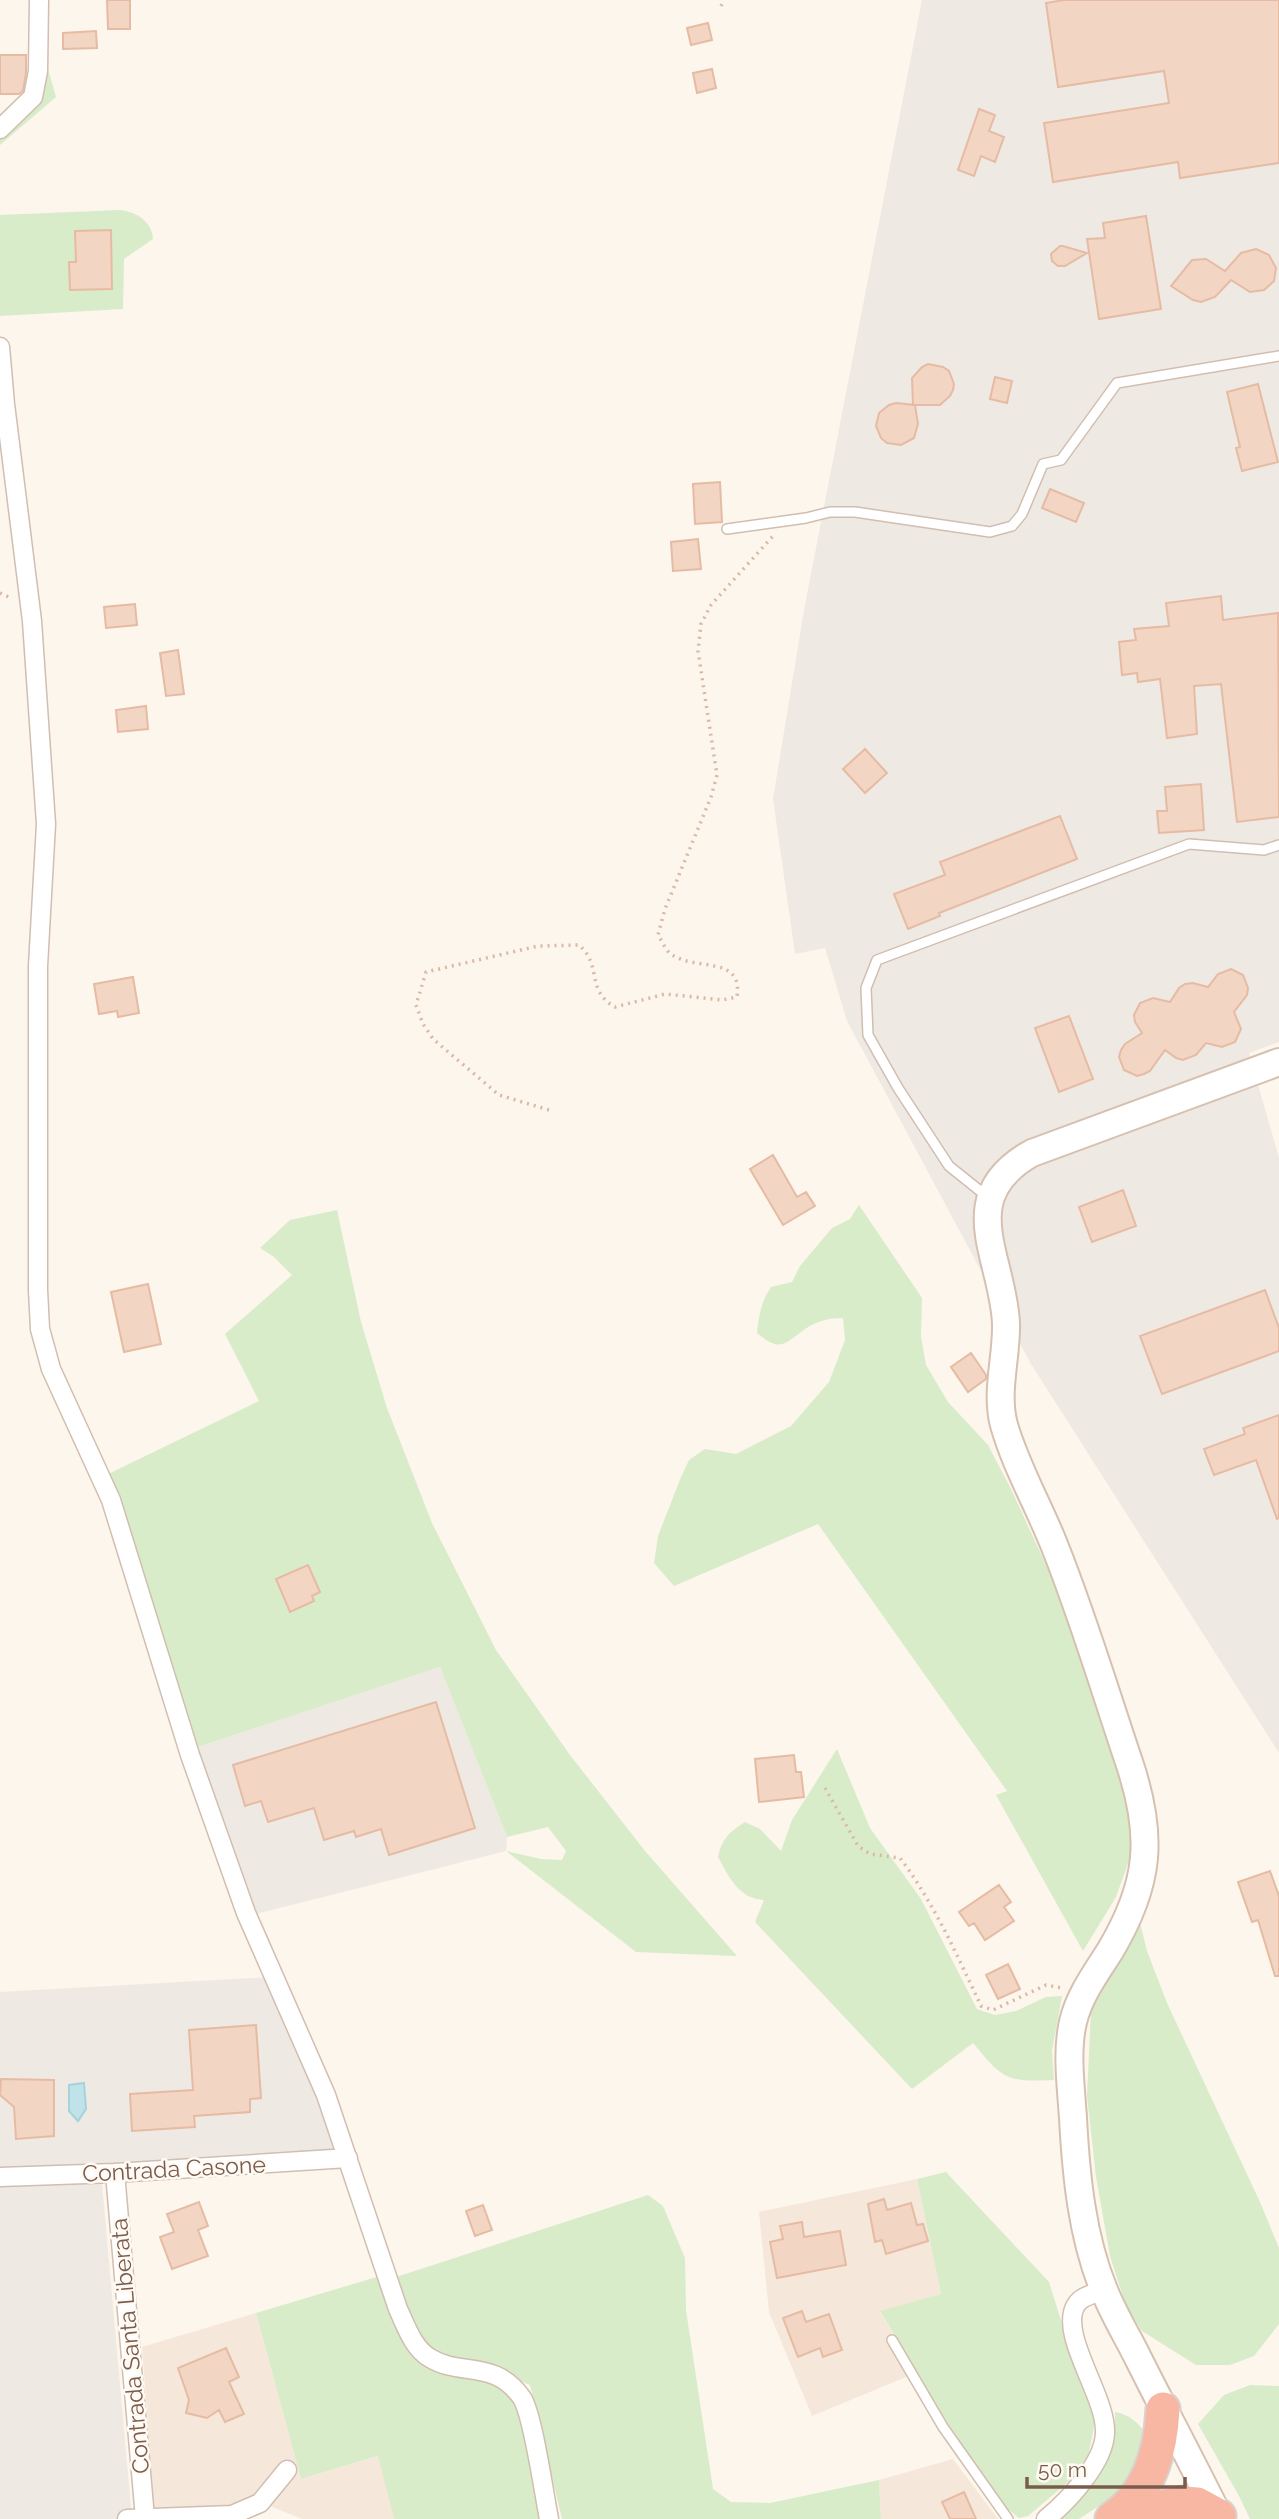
<svg xmlns="http://www.w3.org/2000/svg" width="1279" height="2519" viewBox="0 0 1279 2519" font-family="Raleway,sans-serif">
<style>
.residential{fill:#f5e8da}
.industrial{fill:#efe9e4}
.green{fill:#d8ecc9}
.water{fill:#bfe3e8;stroke:#a5d3da;stroke-width:2}
.building{fill:#f3d5c3;stroke:#e6bba3;stroke-width:2}
.lines{fill:none;stroke-linecap:round;stroke-linejoin:round}
.service-casing{stroke:#d1beb0;stroke-width:12}
.minor-casing{stroke:#d1beb0;stroke-width:21}
.secondary-casing{stroke:#d6c0b0;stroke-width:30}
.motorway-casing{stroke:#dad1cd;stroke-width:37}
.path{stroke:#d9b8a5;stroke-width:3.5;stroke-dasharray:2 5;stroke-linecap:butt}
.service{stroke:#fff;stroke-width:9}
.minor{stroke:#fff;stroke-width:18}
.secondary{stroke:#fff;stroke-width:26}
.motorway{stroke:#f7b7a3;stroke-width:33}
.labels{text-anchor:middle;stroke-width:5;stroke-linejoin:round;paint-order:stroke}
.street-label{font-size:23px;fill:#7a5c4d;stroke:#fffaf3}
</style>
<rect width="100%" height="100%" fill="#fdf6ec"/>
<path class="residential" d="M917,2179L941,2294L880,2312L918,2372L812,2416L769,2312L759,2212Z
M256,2313L301,2479L379,2456L394,2519H302L270,2506L255,2517L155,2518L142,2347Z
M953,2459L998,2519H881L879,2480Z"/>
<path class="industrial" d="M922,0H1279V1042L1249,1053L1279,1158V1753L1031,1364L847,1021L825,948L795,954L773,799L804,610Z
M440,1667L507,1837L506,1851L252,1915L195,1748Z
M271,1977L341,2166L102,2183L132,2519H0V1992Z"/>
<path class="green" d="M43,52L56,97L0,145V136L23,114Z
M120,210C136,212 152,221 153,239L124,259L123,309L0,316V215Z
M859,1205L922,1298L921,1337L926,1365L948,1402L988,1445L1011,1489L1059,1593L1129,1777L1135,1844L1116,1897L1083,1951L996,1795L1007,1791L818,1524L674,1586L654,1563L658,1536L681,1477L689,1460L705,1449L736,1454L791,1426L829,1382L845,1340L843,1318C829,1318 817,1321 805,1329C784,1344 781,1353 757,1333C759,1315 761,1302 771,1287L792,1282L800,1266L832,1228L850,1219Z
M337,1210L361,1322L387,1408L432,1523L496,1650L570,1755L645,1851L737,1956L636,1952L506,1851L541,1859L562,1860L566,1851L548,1827L507,1837L440,1667L195,1748L102,1477L259,1401L225,1334L292,1275L274,1257L260,1248L290,1220Z
M837,1749L870,1828L921,1899L977,2009L995,2015L1016,2011L1046,1997L1062,1996L1052,2051L1054,2080C1005,2082 1003,2079 973,2043L912,2089L755,1922L764,1900C739,1899 729,1877 718,1857C721,1840 730,1831 745,1822L760,1829L781,1851L792,1820Z
M1140,1923L1147,1951L1167,2003L1260,2202L1279,2248V2324L1254,2356L1230,2365H1196L1142,2331L1126,2306L1110,2256L1096,2177L1087,2096L1091,2010Z
M946,2172L1049,2282L1064,2330L1092,2400L1095,2423L1088,2456L1067,2483L1028,2516L1019,2518L1003,2505L914,2374L917,2372L880,2311L941,2294L917,2179Z
M648,2195L663,2206L685,2258L686,2310L713,2489L731,2502L770,2503L879,2480L881,2519H562L530,2385L491,2369L449,2358L427,2344L413,2325L393,2278Z
M380,2276L415,2349L509,2387L524,2410L541,2519H394L378,2456L301,2479L256,2313Z
M1250,2385L1279,2386V2519H1250L1239,2496L1198,2424L1224,2395Z
M1115,2412C1130,2415 1140,2423 1147,2437L1128,2487L1079,2519H1055C1078,2496 1112,2469 1115,2434C1115,2427 1115,2419 1115,2412Z"/>
<path class="water" d="M84,2083L86,2109L78,2121L69,2111V2085Z"/>
<path class="building" d="M107,0H130V29H108Z
M1064,0H1279V163L1180,178L1178,162L1053,182L1044,123L1169,103L1164,71L1058,87L1046,3Z
M708,23L712,40L691,45L687,28Z
M96,31L97,48L63,49V33Z
M0,55H26V73L23,91L19,94H0Z
M712,69L716,88L697,93L693,73Z
M979,109L995,115L989,131L1004,137L995,162L981,156L974,176L958,170Z
M1146,216L1161,309L1099,319L1087,239L1105,238L1103,223Z
M111,230L112,289L70,290L69,262H76L75,231Z
M1060,246H1063L1087,253L1065,266H1058L1052,261L1051,254Z
M1256,249L1269,255L1276,268L1274,281L1264,290L1250,292L1231,280L1215,297L1201,302L1193,300L1171,286L1192,260L1206,259L1225,271L1241,253Z
M928,364L943,367L949,371L954,384L953,390L950,396L940,405H913L912,378L922,367Z
M995,377L1012,381L1007,403L990,399Z
M1258,384L1278,462L1242,471L1236,448L1240,447L1227,392Z
M896,403L915,405L918,424L914,438L901,445L887,443L881,438L876,426L879,413L889,405Z
M720,482L722,522L695,524L693,484Z
M1050,489L1084,503L1076,522L1042,508Z
M698,539L701,569L673,571L671,542Z
M1221,596L1223,620L1278,613L1279,817L1237,822L1221,684L1194,686L1197,734L1167,738L1160,679L1138,682L1137,673L1122,675L1119,642L1136,640L1134,629L1169,626L1166,603Z
M135,604L137,625L106,628L104,607Z
M178,650L184,694L166,696L160,653Z
M146,706L148,729L118,732L116,710Z
M865,749L887,773L865,793L843,769Z
M1201,784L1204,830L1159,833L1157,811H1167L1165,787Z
M1060,816L1077,859L939,913L940,916L908,929L894,894L945,875L940,862Z
M1231,969L1243,975L1248,988L1247,995L1234,1012L1241,1029L1235,1042L1222,1047L1206,1043L1196,1055L1183,1060L1176,1058L1165,1050L1150,1071L1144,1074L1137,1076L1124,1070L1119,1057L1121,1050L1125,1044L1142,1033L1135,1022L1134,1015L1140,1003L1153,998L1170,1002L1179,988L1185,984L1193,983L1208,987L1218,974Z
M133,977L139,1013L118,1017L117,1011L99,1014L94,984Z
M1069,1016L1093,1079L1059,1092L1035,1028Z
M773,1155L797,1197L806,1192L815,1206L783,1225L750,1169Z
M1123,1190L1136,1226L1092,1242L1079,1207Z
M148,1284L161,1344L124,1352L111,1292Z
M1265,1290L1279,1328V1351L1162,1394L1140,1336Z
M971,1353L986,1375V1379L968,1392L951,1367Z
M1279,1415V1518L1277,1519L1256,1460L1214,1475L1204,1449L1245,1434L1243,1428Z
M308,1565L320,1592L312,1596L314,1601L290,1612L276,1579Z
M436,1702L475,1828L389,1855L381,1829L356,1837L354,1831L324,1840L314,1808L268,1822L261,1801L245,1806L233,1765Z
M794,1755L796,1772H801L804,1797L759,1802L755,1759Z
M1270,1871L1279,1896V1976H1275L1258,1920L1252,1922L1238,1882Z
M999,1885L1011,1902L1004,1907L1014,1921L985,1940L974,1923L969,1926L959,1912Z
M1008,1964L1020,1989L998,1999L986,1975Z
M256,2025L261,2098L250,2099V2112L194,2116L195,2127L132,2131L130,2094L193,2090L189,2030Z
M1,2079L54,2080V2136L16,2139L14,2107L0,2095Z
M884,2199L887,2210L911,2203L917,2225L923,2224L928,2241L886,2254L882,2240L875,2242L868,2204Z
M199,2202L208,2226L198,2230L208,2256L172,2269L160,2237L174,2232L167,2214Z
M483,2205L492,2230L475,2236L466,2211Z
M802,2222L804,2237L840,2231L846,2265L777,2278L770,2242L783,2239L780,2226Z
M802,2311L806,2322L829,2314L842,2350L823,2357L820,2348L798,2357L783,2318Z
M226,2348L239,2377L229,2382L244,2414L225,2422L219,2410L207,2418L186,2413L189,2400L178,2368Z
M964,2492L976,2519H950L942,2502Z"/>
<g class="lines">
<g class="service-casing">
<path id="service" d="M727,529L806,518L830,512H855L990,532L1012,526L1022,514L1043,464L1061,460L1117,383L1279,356
M989,1198L949,1166L898,1088L868,1035L866,988L877,960L1189,844L1264,850L1279,845
M892,2340L943,2427L1008,2519"/>
</g>
<g class="minor-casing">
<path id="minor" d="M0,129L33,97L38,71L39,0
M0,347L5,404L32,621L46,824L38,966V1290L40,1329L51,1369L111,1500L190,1755L246,1913L326,2095L398,2309C406,2326 413,2348 430,2358C461,2377 495,2359 522,2398C533,2415 544,2494 549,2519
M115,2173L145,2518
M0,2177L115,2173L348,2158
M127,2519L232,2515L260,2503L287,2470
M1046,2519C1068,2501 1104,2463 1105,2433C1107,2397 1058,2334 1076,2305C1081,2296 1094,2294 1104,2290"/>
</g>
<g class="secondary-casing">
<path id="secondary" d="M1220,2519C1193,2464 1164,2410 1137,2356C1126,2334 1113,2313 1104,2290C1082,2237 1076,2175 1073,2118C1071,2087 1066,2052 1073,2022C1079,1996 1096,1973 1110,1951C1150,1884 1154,1836 1129,1762C1105,1691 1083,1617 1055,1547C1039,1506 1016,1467 1004,1425C995,1392 1007,1357 1006,1323C1003,1257 953,1197 1032,1153L1279,1062"/>
</g>
<g class="motorway-casing">
<path id="motorway" d="M1117,2516L1183,2503L1197,2504L1219,2516
M1112,2519C1150,2494 1161,2451 1163,2409"/>
</g>
<path class="path" d="M721,6L724,0
M0,593L11,598
M549,1110L499,1095L433,1039L423,1024L416,1005L426,972L538,946L579,945C603,966 585,990 615,1007L665,994L722,1000L737,997C743,954 695,972 671,954C666,951 662,941 658,935L665,909L711,797L717,775L698,651L701,624L711,605L773,536
M825,1788L858,1846L870,1854L900,1858C934,1903 957,1955 981,2006L993,2010L1046,1985L1062,1988"/>
<use href="#service" class="service"/>
<use href="#minor" class="minor"/>
<use href="#secondary" class="secondary"/>
<use href="#motorway" class="motorway"/>
</g>
<g class="labels">
<g class="street-label">
<text transform="translate(174 2169) rotate(-3)" y="8">Contrada Casone</text>
<text transform="translate(130 2346) rotate(-95)" y="8">Contrada Santa Liberata</text>
</g>
</g>
<path d="M1027 2477v10h158v-10" fill="none" stroke="#7a5c4d" stroke-width="3.5"/>
<text x="1038" y="2477" font-size="21" fill="#7a5c4d" stroke="#fffaf3" stroke-width="5" paint-order="stroke">50 m</text>
</svg>
